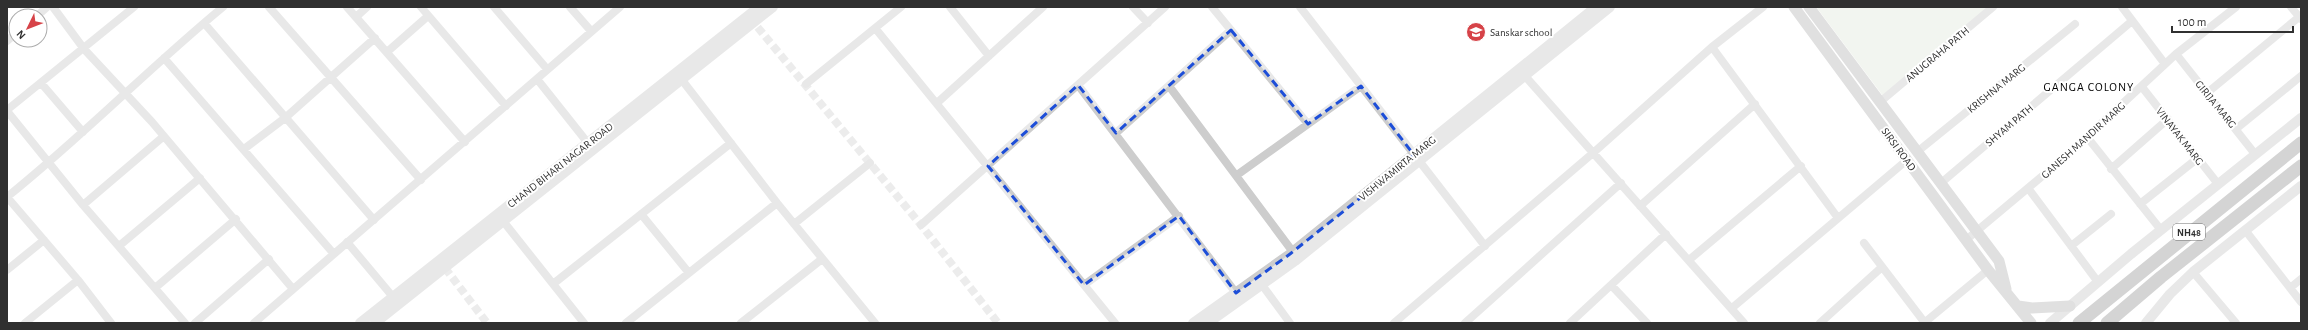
<svg xmlns="http://www.w3.org/2000/svg" width="2308" height="330" viewBox="0 0 2308 330" font-family="'Alegreya Sans',sans-serif">
<style>
.green{fill:#e3e9dd}
.lines{fill:none;stroke-linecap:round;stroke-linejoin:round}
.minor-tunnel{stroke:#d6d6d6;stroke-width:8;stroke-dasharray:8 4;stroke-linecap:butt}
.minor{stroke:#cdcdcd;stroke-width:8}
.tertiary{stroke:#cdcdcd;stroke-width:10}
.secondary{stroke:#bababa;stroke-width:11}
.trunk{stroke:#a0a0a0;stroke-width:13}
.marked{fill:none;stroke:#1d4ed8;stroke-width:3;stroke-dasharray:8 5;stroke-linejoin:round}
.labels{text-anchor:middle;stroke-width:4;stroke-linejoin:round;paint-order:stroke}
.shield{fill:#fff;stroke:#6e6e6e;stroke-width:1}
.shield-label{font-size:10px;font-weight:bold;fill:#303030}
.poi-label{font-size:11px;fill:#303030;stroke:#fff;text-anchor:start}
.street-label{font-size:11px;fill:#303030;stroke:#fff}
.neighbourhood-label{font-size:12px;letter-spacing:1px;fill:#000;stroke:#fff}
</style>
<rect width="100%" height="100%" fill="#fff"/>
<path class="green" d="M1818,7H1998L1886,100L1817,8Z"/>
<g class="lines">
<path class="minor-tunnel" d="M750,18L921,225L998,323
M445,268L487,323"/>
<path class="minor" d="M53,7L84,49L152,122L293,289
M269,7L421,180
M347,7L465,142
M421,7L506,106
M494,7L547,69
M570,7L591,31
M950,7L989,56
M1133,7L1148,23
M1212,7L1308,124
M1300,7L1485,246
M2122,7L2165,64
M2291,7L2301,19
M37,16L47,7
M356,17L367,7
M204,23L374,220
M875,28L1115,323
M7,41L16,33
M1712,47L1838,218
M387,52L428,16
M2176,54L2255,154
M164,58L334,254
M1525,76L1744,323
M537,79L591,147
M682,80L777,203L875,323
M41,83L83,132
M806,84L901,7
M1078,85L1236,293
M1169,86L1293,252
M2142,87L2218,184
M2207,93L2299,17
M1880,102L1993,7
M937,103L1043,7
M7,110L134,7
M7,111L83,205L185,323
M2236,129L2301,76
M1116,133L1231,30
M2087,137L2161,230
M244,149L285,118L375,38
M1917,152L2075,24
M2111,169L2168,119
M1237,175L1361,86
M1941,183L2132,21
M2028,188L2098,282
M7,197C82,137 149,68 223,7
M7,197L78,280L111,323
M2140,204L2198,158
M83,205L164,136
M1640,206L1755,104
M641,214L689,273
M503,221L584,323
M794,224L870,163
M921,225L1165,7
M2245,230L2301,302
M1966,240L2065,157L2176,54L2236,7
M347,242L393,297
M1864,243L1925,323
M119,246L200,178
M2071,246L2111,214
M1689,260L1801,166
M7,270L44,240
M2193,272L2236,323
M553,284L731,143
M1084,285L1179,216
M1262,285L1290,323
M1611,285L1647,323
M155,288L236,219
M2290,288L2301,279
M1732,308L1907,160
M25,323L78,280
M195,323L269,259
M254,323L620,7
M626,323L777,203
M741,323L822,259
M1394,323L1593,153L1712,47L1763,7
M1465,323L1621,183
M1570,323L1666,234
M1820,323L1882,267
M1924,323L1988,270"/>
<path class="tertiary" d="M360,323L759,7
M375,323L773,7
M1193,323L1290,254L1596,7
M1208,323L1295,261L1610,7
M2050,323L2131,254L2301,118
M2146,323L2170,294L2193,272L2301,186"/>
<path class="secondary" d="M1794,7L1988,270L2031,323
M1809,7L1999,261L2006,289
M2018,306L2032,308L2070,306"/>
<path class="trunk" d="M2079,323L2301,143
M2107,323L2161,277L2301,166"/>
</g>
<path d="M0 0H2308V330H0ZM1231,30L1308,124L1361,86L1414,155L1290,254L1236,293L1179,216L1084,285L988,166L1078,85L1116,133Z" fill="#fff" fill-opacity=".55" fill-rule="evenodd"/>
<path class="marked" d="M1231,30L1308,124L1361,86L1414,155L1290,254L1236,293L1179,216L1084,285L988,166L1078,85L1116,133Z"/>
<defs>
<g id="school-disc" transform="scale(1)"><circle r="9.5" fill="#d64348" stroke="#fff"/><path d="M0-5L7-2L0 1L-7-2ZM-4 1L0 2.5L4 1V4Q0 6-4 4Z" fill="#fff"/></g>
</defs>
<g fill-rule="evenodd">
<use href="#school-disc" x="1476" y="32"/>
</g>
<g class="labels">
<rect class="shield" x="2173" y="224" width="32" height="16" rx="3"/>
<g class="shield-label">
<text x="2189" y="236">NH48</text>
</g>
<g class="poi-label">
<text x="1490" y="36">Sanskar school</text>
</g>
<g class="street-label">
<text transform="translate(1937 54) rotate(-40)" y="4">ANUGRAHA PATH</text>
<text transform="translate(1996 88) rotate(-39)" y="4">KRISHNA MARG</text>
<text transform="translate(2216 104) rotate(51)" y="4">GIRIJA MARG</text>
<text transform="translate(2009 125) rotate(-40)" y="4">SHYAM PATH</text>
<text transform="translate(2180 136) rotate(52)" y="4">VINAYAK MARG</text>
<text transform="translate(2083 140) rotate(-42)" y="4">GANESH MANDIR MARG</text>
<text transform="translate(1899 149) rotate(54)" y="4">SIRSI ROAD</text>
<text transform="translate(560 165) rotate(-38)" y="4">CHAND BIHARI NAGAR ROAD</text>
<text transform="translate(1397 168) rotate(-39)" y="4">VISHWAMIRTA MARG</text>
</g>
<g class="neighbourhood-label">
<text x="2089" y="91">GANGA COLONY</text>
</g>
</g>
<rect width="2308" height="330" fill="none" stroke="#303030" stroke-width="16"/>
<g transform="translate(28 28) rotate(227)"><circle r="19" fill="#ffffff" stroke="#acacac"/>
<path d="M0-3L7 15L0 10L-7 15Z" fill="#d64348"/>
<text y="-6" font-size="11" font-weight="bold" text-anchor="middle" fill="#303030">N</text>
</g>
<path d="M2172 26v6h121v-6" fill="none" stroke="#303030" stroke-width="2"/>
<text x="2178" y="26" font-size="12" fill="#303030" stroke="#ffffff" stroke-width="3" paint-order="stroke">100 m</text>
</svg>
